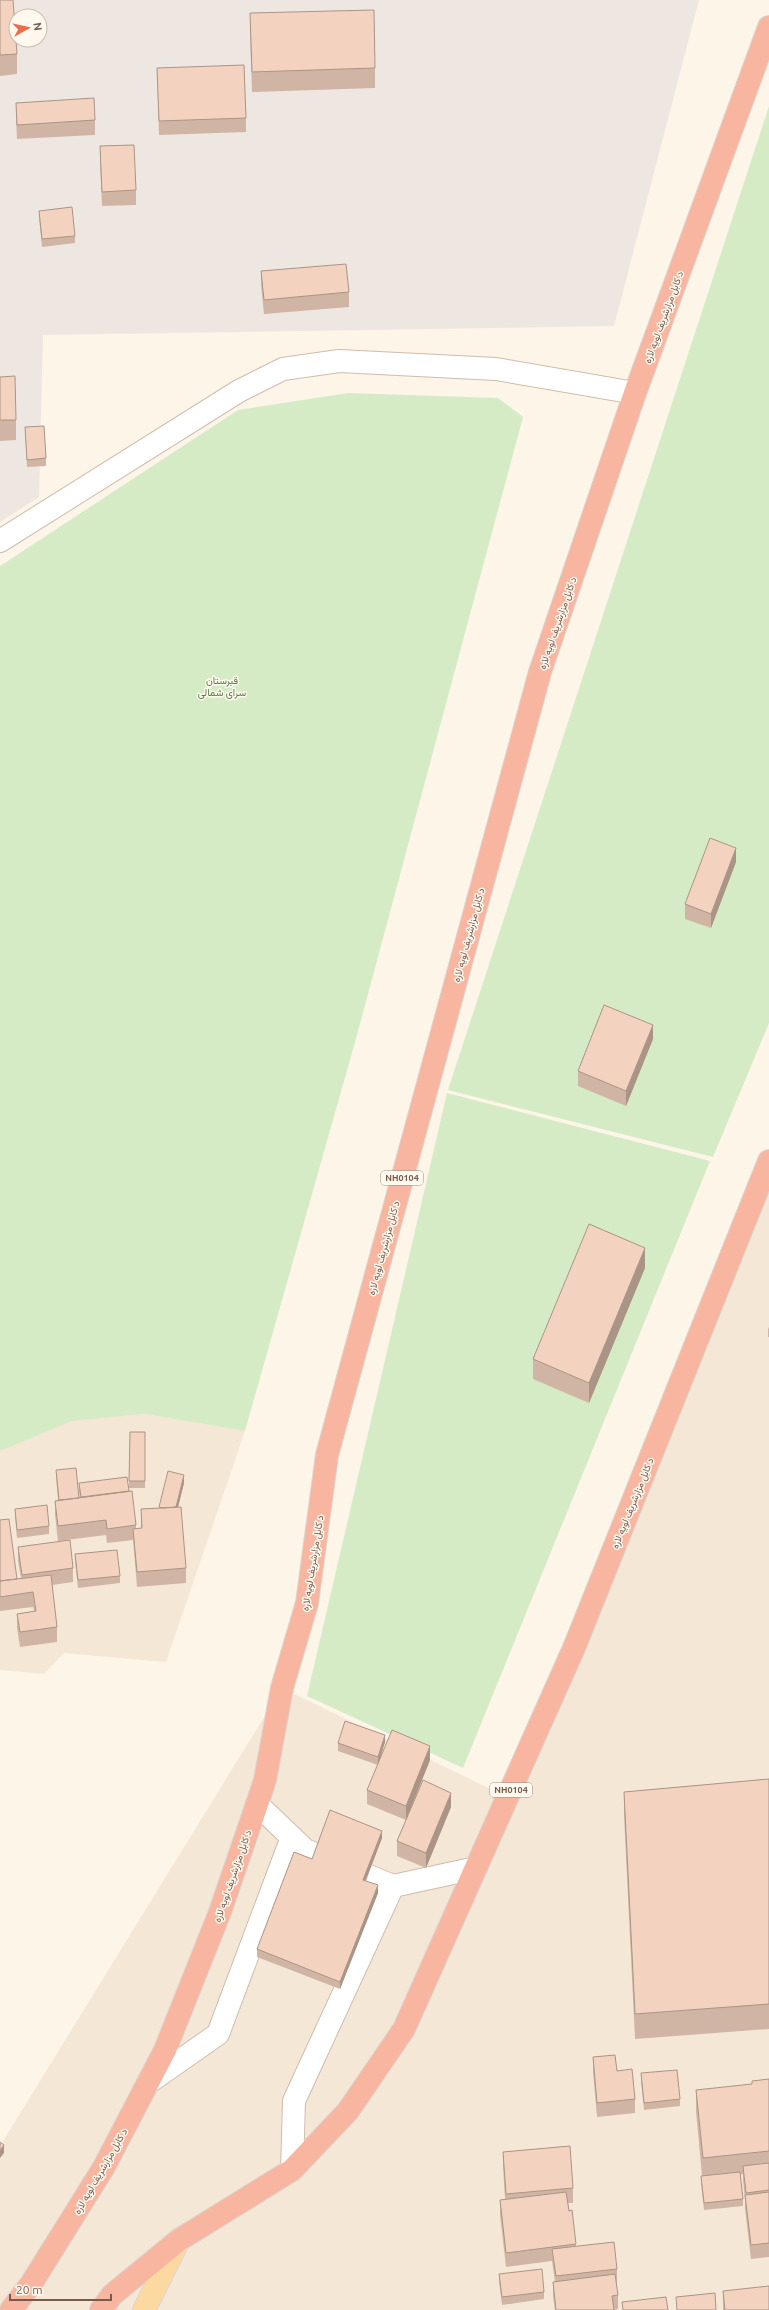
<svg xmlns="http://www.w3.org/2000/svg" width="769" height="2310" viewBox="0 0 769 2310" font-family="Ubuntu,Vazirmatn,sans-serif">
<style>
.residential{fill:#f5e7d6}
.industrial{fill:#eee7e1;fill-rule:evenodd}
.green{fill:#d5ebc6}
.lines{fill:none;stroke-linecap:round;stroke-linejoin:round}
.minor-casing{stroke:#cfbcad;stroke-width:24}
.major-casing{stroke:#dcd4d0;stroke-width:24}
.highway-casing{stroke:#dcd4d0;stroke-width:24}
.minor{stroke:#fff;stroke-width:22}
.major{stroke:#fcd9a0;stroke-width:22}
.highway{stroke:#f8b59f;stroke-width:22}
.wall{fill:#d1b5a4}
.shaded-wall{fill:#aa9486}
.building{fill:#f3d3bf;stroke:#aa9486}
.labels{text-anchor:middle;stroke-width:3;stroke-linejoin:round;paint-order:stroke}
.shield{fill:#fff9ef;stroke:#a08a7c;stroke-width:1}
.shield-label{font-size:9px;font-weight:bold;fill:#785b4b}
.street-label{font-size:10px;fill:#785b4b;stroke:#fff9ef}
.park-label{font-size:10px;fill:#547e42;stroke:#fff9ef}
</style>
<rect width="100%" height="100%" fill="#fdf5e8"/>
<path class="residential" d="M769,1169V2310H0V2146L282,1688L507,1797Z
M144,1414L245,1431L166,1662L64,1653L44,1674L0,1670V1451L72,1420Z"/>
<path class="industrial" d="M0,0H699L614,326L43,335L39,497L0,522ZM16,16H40V40H16Z"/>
<path class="green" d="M769,106V1023L713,1157L448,1090Z
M348,393L498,398L523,417L357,1035L245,1431L144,1414L72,1421L0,1451V566L238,410Z
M447,1093L710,1161L463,1768L307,1696Z"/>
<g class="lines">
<g class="minor-casing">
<path id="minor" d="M0,541L239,391L283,369L339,361L496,369L635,393
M257,1804L305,1850L393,1886L476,1868
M148,2083L218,2034L292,1837
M292,2170L294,2101L393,1886"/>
</g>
<g class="major-casing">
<path id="major" d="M144,2310L179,2240"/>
</g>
<g class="highway-casing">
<path id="highway" d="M11,2310L31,2284L104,2167L165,2050L220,1912L257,1804L265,1780L282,1688L307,1603L327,1455L540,672L635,393L769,27
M101,2310L112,2295L179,2240L292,2170L348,2111L404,2029L574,1648L769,1161"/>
</g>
<use href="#minor" class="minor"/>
<use href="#major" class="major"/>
<use href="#highway" class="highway"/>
</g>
<path class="wall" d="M0,0L17,54V74L0,76Z
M250,13L375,68V88L252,92L250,33Z
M157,68L246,118V132L159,135Z
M16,103L95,120V135L17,139L16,117Z
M100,146L136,190V205L102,206L100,161Z
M39,211L75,236V243L42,247L39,218Z
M261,271L349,292V307L264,314L261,285Z
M0,377L16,420V440L0,441Z
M25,427L46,458V466L27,467Z
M736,862L711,928L685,919V904Z
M653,1039L626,1106L578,1086V1071Z
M645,1268L589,1403L533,1379V1359Z
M769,1327V1337H768V1329Z
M130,1432H145V1488H129Z
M56,1470L79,1498H80L79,1491V1483L129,1491L136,1525V1529L141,1528V1509L159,1508V1507L184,1483L178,1507L186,1568V1583L137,1587L133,1540L107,1543L106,1535L58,1541L55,1515V1501L58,1500L56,1477Z
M15,1509L49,1526V1534L17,1538L15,1516Z
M0,1520L17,1579L21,1578L18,1561V1547L73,1568V1582L52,1585L57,1627V1642L20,1647L17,1628V1614L34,1611L33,1607L0,1611Z
M75,1554L120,1576V1583L78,1588L75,1561Z
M385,1742L378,1765L338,1751V1743Z
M430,1760L406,1820L367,1804V1790Z
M769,1779V2029L635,2039L624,1816V1792Z
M451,1807L426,1868L397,1856V1841Z
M382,1838L366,1881L378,1893L340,1989L257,1957V1949L312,1859Z
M593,2057L617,2071L635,2099V2113L597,2117L593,2072Z
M641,2073L680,2099V2106L644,2110L641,2081Z
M769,2079V2257L751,2259L745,2209V2200L743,2180V2174L740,2175L743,2199V2206L704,2210L701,2183V2176H702L696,2111V2090L752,2085V2081Z
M503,2152L573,2188V2203H568L576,2246L617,2269V2283H616L618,2295V2309L614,2310H555L553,2296V2282H555L552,2261L506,2267L500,2215V2200L505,2199L503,2166Z
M499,2274L544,2292V2299L502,2305L499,2282Z
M723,2291L769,2310H723Z"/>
<path class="shaded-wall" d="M736,848V862L711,928V914Z
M653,1025V1039L626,1106V1091Z
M645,1248V1268L589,1403V1383Z
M184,1475V1483L175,1519V1511Z
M385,1735V1742L378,1765V1757Z
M430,1746V1760L406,1820V1806Z
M451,1793V1807L426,1868V1853Z
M382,1831V1838L363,1887V1880Z
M378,1885V1893L340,1989V1982Z
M4,2145V2153L0,2158V2151Z"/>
<path class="building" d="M0,0H13L17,54L0,55Z
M374,10L375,68L252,72L250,13Z
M244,65L246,118L159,121L157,68Z
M94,98L95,120L17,125L16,103Z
M134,145L136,190L102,192L100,146Z
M72,207L75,236L42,239L39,211Z
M346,264L349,292L264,300L261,271Z
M15,376L16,420H0V377Z
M44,426L46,458L27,460L25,427Z
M710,838L736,848L711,914L685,904Z
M604,1005L653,1025L626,1091L578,1071Z
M589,1224L645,1248L589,1383L533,1359Z
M130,1432H145V1481H129Z
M76,1468L79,1498L59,1500L56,1470Z
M168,1471L184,1475L176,1507L163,1508L159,1507Z
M127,1477L129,1491L81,1497L79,1483Z
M132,1491L136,1525L107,1529L106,1520L58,1526L55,1501Z
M47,1505L49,1526L17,1530L15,1509Z
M181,1507L186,1568L137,1572L133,1529L142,1528L141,1509Z
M9,1519L17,1579L0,1581V1520Z
M70,1540L73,1568L22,1575L18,1547Z
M117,1550L120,1576L78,1580L75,1554Z
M51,1575L57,1627L20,1632L17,1614L36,1611L33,1592L0,1597V1581Z
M345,1721L385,1735L378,1757L338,1743Z
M392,1730L430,1746L406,1806L367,1790Z
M769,1779V2004L635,2014L624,1792Z
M423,1780L451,1793L426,1853L397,1841Z
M330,1810L382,1831L363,1880L378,1885L340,1982L257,1949L294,1852L312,1859Z
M615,2055L617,2071L632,2069L635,2099L597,2103L593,2057Z
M677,2070L680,2099L644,2103L641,2073Z
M769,2079V2151L703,2158L696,2090L752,2084V2081Z
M0,2142L4,2145L0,2151Z
M570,2146L573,2188L506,2194L503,2152Z
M769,2163V2190L746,2193L743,2166Z
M740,2172L743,2199L704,2203L701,2176Z
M566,2192L569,2211L572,2210L576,2244L506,2253L500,2200Z
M769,2192V2243L751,2245L745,2195Z
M614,2242L617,2269L556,2276L552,2249Z
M542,2269L544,2292L502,2297L499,2274Z
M615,2274L618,2295L612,2296L614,2310H556L553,2282Z
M769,2286V2310H725L723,2291Z
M715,2293L716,2310H677L676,2297Z
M666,2297L668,2310H623L622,2302Z"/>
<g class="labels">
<g class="shield">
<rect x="381" y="1171" width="42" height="14" rx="3"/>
<rect x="490" y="1783" width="42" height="14" rx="3"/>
</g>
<g class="shield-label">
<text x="402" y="1181">NH0104</text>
<text x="511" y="1793">NH0104</text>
</g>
<g class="street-label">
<text transform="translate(663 317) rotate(-70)" y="4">د کابل مزارشریف لویه لاره</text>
<text transform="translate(557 623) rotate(-71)" y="4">د کابل مزارشریف لویه لاره</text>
<text transform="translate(468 935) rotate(-75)" y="4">د کابل مزارشریف لویه لاره</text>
<text transform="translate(383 1248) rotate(-75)" y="4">د کابل مزارشریف لویه لاره</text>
<text transform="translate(632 1503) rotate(-68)" y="4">د کابل مزارشریف لویه لاره</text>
<text transform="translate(312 1563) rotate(-81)" y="4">د کابل مزارشریف لویه لاره</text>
<text transform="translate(232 1876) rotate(-71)" y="4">د کابل مزارشریف لویه لاره</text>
<text transform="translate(100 2171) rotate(-60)" y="4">د کابل مزارشریف لویه لاره</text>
</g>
<g class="park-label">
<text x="222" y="684">قبرستان<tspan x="222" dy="12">سرای شمالی</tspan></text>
</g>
</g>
<g transform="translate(28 28) rotate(82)"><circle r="19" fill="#fff9ef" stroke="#c9baad"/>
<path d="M0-3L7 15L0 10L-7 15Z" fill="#e86e4c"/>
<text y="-6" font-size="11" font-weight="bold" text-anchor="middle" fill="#785b4b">N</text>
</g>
<path d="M10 2294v6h101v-6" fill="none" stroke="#785b4b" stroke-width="2"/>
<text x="16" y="2294" font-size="12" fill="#785b4b" stroke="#fff9ef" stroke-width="3" paint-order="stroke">20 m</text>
</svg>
